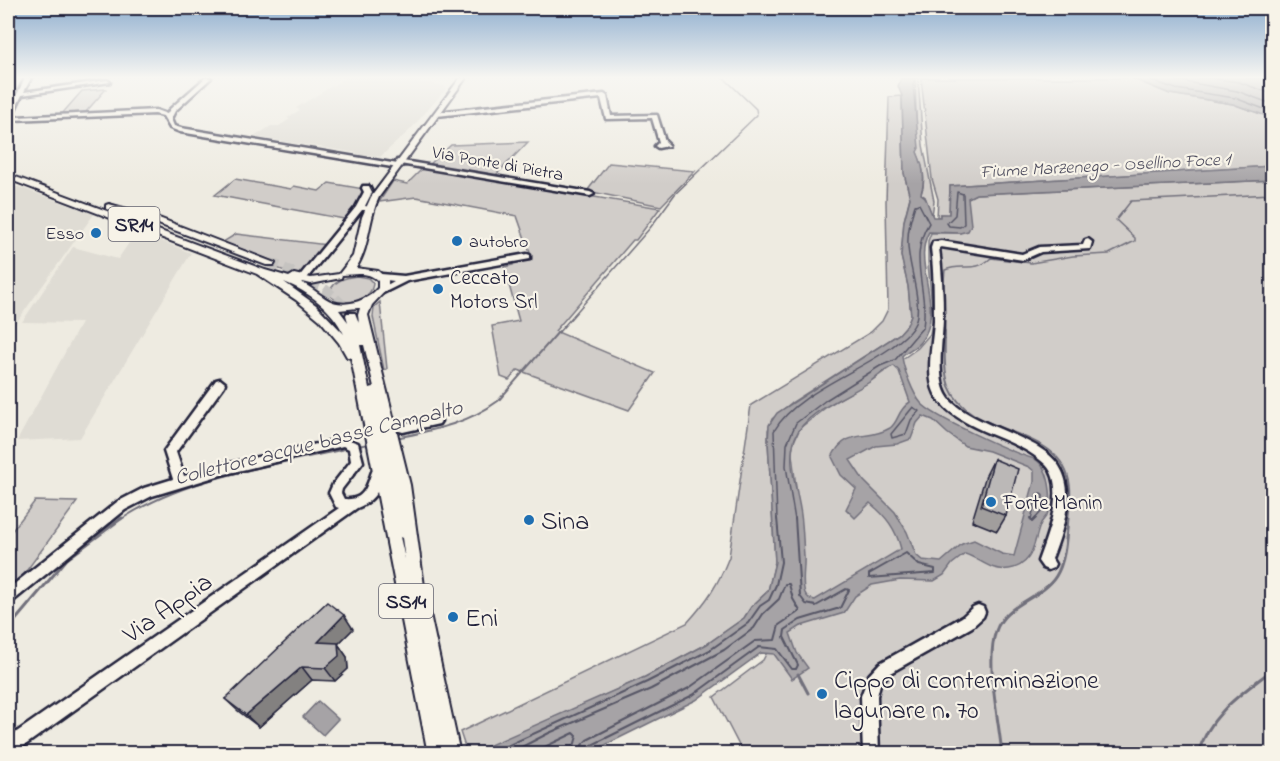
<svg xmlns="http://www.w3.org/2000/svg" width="1280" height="761" viewBox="0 0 1280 761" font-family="'Indie Flower',sans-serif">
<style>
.built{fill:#dfdcd4}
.green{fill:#d1cdc9;stroke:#7a7882;stroke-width:1.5}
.water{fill:#a6a3a6;stroke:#716f7b;stroke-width:1.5;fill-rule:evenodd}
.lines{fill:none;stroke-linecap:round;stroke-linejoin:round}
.shore-far1{stroke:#575666;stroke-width:1.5}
.shore{stroke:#575666;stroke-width:2}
.stream-far2{stroke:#716f7b;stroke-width:1.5}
.stream-far1{stroke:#716f7b;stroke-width:2}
.stream{stroke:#716f7b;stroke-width:3}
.major-tunnel{stroke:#c5c3c0;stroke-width:10;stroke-dasharray:10 5;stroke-linecap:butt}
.minor-casing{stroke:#22223b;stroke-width:5}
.major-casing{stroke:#22223b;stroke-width:4}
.minor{fill:#f7f3e8;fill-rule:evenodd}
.major{fill:#f7f3e8;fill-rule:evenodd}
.wall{fill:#a19e9d;stroke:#22223b;stroke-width:1.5}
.shaded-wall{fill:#838180;stroke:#22223b;stroke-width:1.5}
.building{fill:#bbb8b7;stroke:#22223b;stroke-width:1.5}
.poi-dot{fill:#1f6fb2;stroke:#f7f3e8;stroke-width:2}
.labels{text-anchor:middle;stroke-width:4.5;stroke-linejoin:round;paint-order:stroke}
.far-street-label{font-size:18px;fill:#22223b;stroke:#f7f3e8}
.far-water-label{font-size:18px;font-style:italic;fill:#504f60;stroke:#f7f3e8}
.far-poi-label{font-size:18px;fill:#22223b;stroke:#f7f3e8;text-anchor:end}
.shield{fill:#f7f3e8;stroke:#62616f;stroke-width:1.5}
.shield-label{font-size:20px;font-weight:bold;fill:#22223b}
.poi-label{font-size:21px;fill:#22223b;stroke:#f7f3e8;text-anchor:start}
.water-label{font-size:22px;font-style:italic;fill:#504f60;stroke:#f7f3e8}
.near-poi-label{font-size:26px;fill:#22223b;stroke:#f7f3e8;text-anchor:start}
.near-street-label{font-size:26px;fill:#22223b;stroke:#f7f3e8}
</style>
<rect width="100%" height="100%" fill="#eeebe1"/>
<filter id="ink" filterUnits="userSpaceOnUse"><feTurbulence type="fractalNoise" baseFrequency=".0167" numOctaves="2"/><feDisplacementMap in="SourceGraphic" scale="12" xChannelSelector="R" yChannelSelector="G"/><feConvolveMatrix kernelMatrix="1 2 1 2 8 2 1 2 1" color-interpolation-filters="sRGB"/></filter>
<g filter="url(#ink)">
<path class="built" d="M345,78H398L444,86L446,89L410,130L380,157L369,155L366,157L356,155L357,153L254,137L271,126H279L290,119L287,118L300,110L296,108Z
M19,187L94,214L8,334V188Z
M137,231L191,253L80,438L17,441L81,323L22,322L73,247L118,259Z"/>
<path class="green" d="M915,78H918L923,145L934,201L932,216L925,197L921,194C927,179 922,165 917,152Z
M921,78H1131L1170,94L1233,104L1272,118V166L950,186L949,215L940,214V217H937L938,199L932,179Z
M106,89L84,114L60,116L82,91Z
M902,96L904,173L910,197L904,221L901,256L908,286L911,315L907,325L899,334L791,403L772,419L768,430V442L775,562L768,591L751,607L744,618L707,644L645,677L497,744L467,753L460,732L687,623C707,601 718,585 729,557L751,405L871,332L882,321L888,309L886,202L889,97Z
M528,142L495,176L429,165L451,145Z
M609,163L695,171L661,206L587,191Z
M423,168L660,208L636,240H633L555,331L655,373L629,410L518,370L509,380L501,377L492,326L519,321L504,267L513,265L511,257L530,253L517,216L416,197L379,202L393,181L407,184Z
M235,179L291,189L294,186L319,191L329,183L364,189L363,195L348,219H344L215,195Z
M1272,180V753H743L714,697L763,660L794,600L803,544L792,454L793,444L800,428L829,405L872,380L918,348L930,334L933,317L928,264V241L931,233H960L968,198L976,194Z
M236,234L328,245L305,273L299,276L268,265L272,261L223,242Z
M357,276L368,278L373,283C372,302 342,307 330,296L329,292C334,281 345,277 357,276Z
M380,302L387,369L384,370L373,317L374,307Z
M35,501L77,502L16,585L8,591V536Z"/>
<path class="water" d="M901,78H915L913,84L919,148L917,152C923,165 926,179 921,194L925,197L933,217H940V214H949L950,186L1272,166V180L976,194L968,198L971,225L968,231L960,233L929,232C911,262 946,311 921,341C916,348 908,350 902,356C903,368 913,394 921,403C933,417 1015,454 1035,459C1050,468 1054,500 1047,515C1045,518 1043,520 1041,523C1033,541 1035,565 1009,569C991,572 981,559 965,554L952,564L944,575L934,581L900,580L872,585L855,596L844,613L801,626L790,633L797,653L808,668L792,679L774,654L761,653L696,700L589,753H472L645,677L707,644L744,618L751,607L768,591L775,562L768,442L769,425L777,413L899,334L907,325L911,315L908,286L901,256L904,221L910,198L904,173L902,96L898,86ZM894,366L899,371L910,402C897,410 899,422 890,428C867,442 847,427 832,457L841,475L856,489L846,509L855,518L870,503C886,516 896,529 901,549L815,600C810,599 807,598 805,593C801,582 805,568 804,556C803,543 803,528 801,515C798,490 786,463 795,438C805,411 849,396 871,381C879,375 884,368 894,366ZM923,416L933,420L947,433L965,446L989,451L1029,467L1034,471V482L1014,556L1002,554L974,540L962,544L941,562L922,560L916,555L907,532L895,512L864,481L850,460L876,446L897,444L911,439L917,423Z
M1131,78H1272V118L1233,104L1170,94Z
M318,701L338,719L323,735L303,717Z"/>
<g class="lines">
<path class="shore-far1" d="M1145,78L1176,89L1235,98L1272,112
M1164,78L1237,91L1272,104
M1209,78L1239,82L1272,94
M957,192L963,194L964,224L960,227L949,226L947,223L955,215Z
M913,407L919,411L911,420L906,434L892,438L891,434Z
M777,520L774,431C794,395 855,373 889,349C898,342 910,334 915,323C923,303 909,268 908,246C907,231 911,218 915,205L919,204L929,223C907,257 929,291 923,327L895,360L880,366L826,400L796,423L787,444L786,466L795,520
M1031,520L1037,494L1041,493L1043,496L1041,512L1034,520"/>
<path class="shore" d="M1030,518L1032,522L1036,518
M906,553L919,565L935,569V573L869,578V574Z
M489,754L647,682L710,650L748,623L760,606L769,600L776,585L781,562L777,518
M508,754L549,733L651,689L724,650L754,628L763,614L779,599L785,584H789L793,599L800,611L779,625L775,640L755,641L689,688L587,740L582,745L581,754
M530,754L574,733L577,736L572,754
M588,754L592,745L693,695L759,647L777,649L792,669H796L798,665L784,637L785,630L800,620L840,608L849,590L846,589L816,606L806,604L800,596L795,518"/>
<path class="stream-far2" d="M558,333L650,228L675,194L757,115L756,109L724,78
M945,333L943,291L945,270C963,262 974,274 991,258L1031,263L1073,256L1109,254L1135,241V238L1116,220L1131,201L1272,194"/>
<path class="stream-far1" d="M945,331C945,349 943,369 949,386C971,441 1063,423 1070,487C1071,498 1069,509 1068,520
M396,438C433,430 467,424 498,401L559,331
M357,446L369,444
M120,520C187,476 272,466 349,448"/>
<path class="stream" d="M8,629L67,559L122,518
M798,674L808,693
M1002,754C999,721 985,661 996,631C1005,603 1042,599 1056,576C1066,560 1066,536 1068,518
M1198,754C1209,714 1241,694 1272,670"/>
<path class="major-tunnel" d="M270,263C303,275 329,286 351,315"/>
<g class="minor-casing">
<path id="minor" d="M25,78H31L24,92L107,80L110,82L22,95L13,114L16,117L156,110L167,114L170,109L205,78H211L175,111L171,119L174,126L181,128L398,164L402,166L398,168L180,132L170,128L163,116L155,114L12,120L8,113Z
M604,94L607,96L611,116L657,115L665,141L669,145L668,146L658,148L655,146L659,142L652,118L606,119L601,98L437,116L434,114L437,112Z
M397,160L590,192L594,194L590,196L400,164L396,162Z
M363,186H369L372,192L365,206L373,208L369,210H362L304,282H298V278L356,207L364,192L362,188Z
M1088,239L1092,242L1090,249L1041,252L1023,260L941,247L939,248C942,271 943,294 943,317C943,338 936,375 946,394C952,406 967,413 978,419C999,430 1024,437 1044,451C1082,477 1065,524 1052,559L1055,564L1053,568L1048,570L1043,568L1038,561C1047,536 1067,487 1046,465C1026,445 993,437 969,424C956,417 942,408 935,394C925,373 933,344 934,321C934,297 934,272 931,248L933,242L941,241L1022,254L1039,247L1083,245L1085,240Z
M527,254L530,255V259L407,281L381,294L376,291L394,281L378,279L377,277L381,274L404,276Z
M220,379L225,383L224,386L176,452L184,476L221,465L344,438L358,443L363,462L342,489L341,493L344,499C366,501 367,484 373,469L377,467L381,469C387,486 371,503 357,508L14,753L8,754V738L339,508L336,507L329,493L333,484L351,461L349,449L343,446L221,475L152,496L125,510L13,601L8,603V589L117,502L144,488L173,479L164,451L216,380Z
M435,417L439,418L441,421L439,424L403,432L389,428L387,425L389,422L393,421L403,424Z
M978,605L983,607L985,612L983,617L972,627L890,673L880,684L877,696L879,754H863L861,696L869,675L880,663L962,617L973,607Z"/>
</g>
<g class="major-casing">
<path id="major" d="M460,78H466L379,197C368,220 370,247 356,268L378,271L388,280V288L372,305L368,315L410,485L424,586L460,754H428L351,358L347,357L339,343L320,320L296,300L257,274L8,179V174L265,270L289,277L294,274L311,278L339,274L353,256L362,217L371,197ZM359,274C367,274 372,275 378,281V288C368,300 349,307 333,302C324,299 310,286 299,281L311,284L341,278L342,275ZM284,282C309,292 332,309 344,334L316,305ZM358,308H360L358,315L359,323L355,313H347L346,315L348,322L339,310ZM360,345H364L374,387L369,388ZM400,537L402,538L405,559Z
M109,204L159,218L275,263L274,265H266L153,222L106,209V205Z"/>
</g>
<use href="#minor" class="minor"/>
<use href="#major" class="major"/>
</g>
<path class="wall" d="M994,459L1006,516L997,531L972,521L986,475Z
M353,629L338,644L347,657L348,669L335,681L312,680L259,727L238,711L225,699Z"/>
<path class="shaded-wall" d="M344,615L353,629L338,644L347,657L348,669L335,681L325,668L318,642Z
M302,667L312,680L259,727L246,715Z"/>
<path class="building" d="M994,459L1018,469L1006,516L981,506Z
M327,602L344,615L318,642L338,643L339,656L325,668L302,667L246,715L225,699Z"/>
</g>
<linearGradient id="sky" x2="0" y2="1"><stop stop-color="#8dadce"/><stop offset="0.42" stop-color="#f7f6f2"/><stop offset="1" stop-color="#f7f6f2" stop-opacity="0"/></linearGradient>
<rect width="1280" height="184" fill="url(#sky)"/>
<g class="poi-dot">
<circle cx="96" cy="233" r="6"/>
<circle cx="457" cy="241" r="6"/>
<circle cx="438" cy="289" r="6"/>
<circle cx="991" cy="502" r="6"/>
<circle cx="529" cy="520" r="6"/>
<circle cx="453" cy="617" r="6"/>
<circle cx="822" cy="694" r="6"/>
</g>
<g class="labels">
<g class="far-street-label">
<text transform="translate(498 163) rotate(10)" y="6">Via Ponte di Pietra</text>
</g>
<g class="far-water-label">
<text transform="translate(1105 165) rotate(-3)" y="6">Fiume Marzenego - Osellino Foce 1</text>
</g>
<g class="far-poi-label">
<text x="84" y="239">Esso</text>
<text x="469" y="247" text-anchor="start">autobro</text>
</g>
<g class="shield">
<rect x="108.5" y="207" width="51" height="34" rx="4.5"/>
<rect x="379" y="584" width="54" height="34" rx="4.5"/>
</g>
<g class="shield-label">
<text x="134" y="231">SR14</text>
<text x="406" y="608">SS14</text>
</g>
<g class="poi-label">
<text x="450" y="284">Ceccato<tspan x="450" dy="24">Motors Srl</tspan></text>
<text x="1003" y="509">Forte Manin</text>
</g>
<g class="water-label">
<text transform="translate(318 441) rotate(-14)" y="8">Collettore acque basse Campalto</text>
</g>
<g class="near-poi-label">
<text x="541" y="529">Sina</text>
<text x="465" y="626">Eni</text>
<text x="834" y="688">Cippo di conterminazione<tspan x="834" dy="30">lagunare n. 70</tspan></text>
</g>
<g class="near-street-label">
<text transform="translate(167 607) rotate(-35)" y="9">Via Appia</text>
</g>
</g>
<rect width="1280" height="761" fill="none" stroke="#f7f3e8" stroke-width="30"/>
<rect x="15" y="15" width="1250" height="731" fill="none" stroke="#22223b" stroke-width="2" filter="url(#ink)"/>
</svg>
